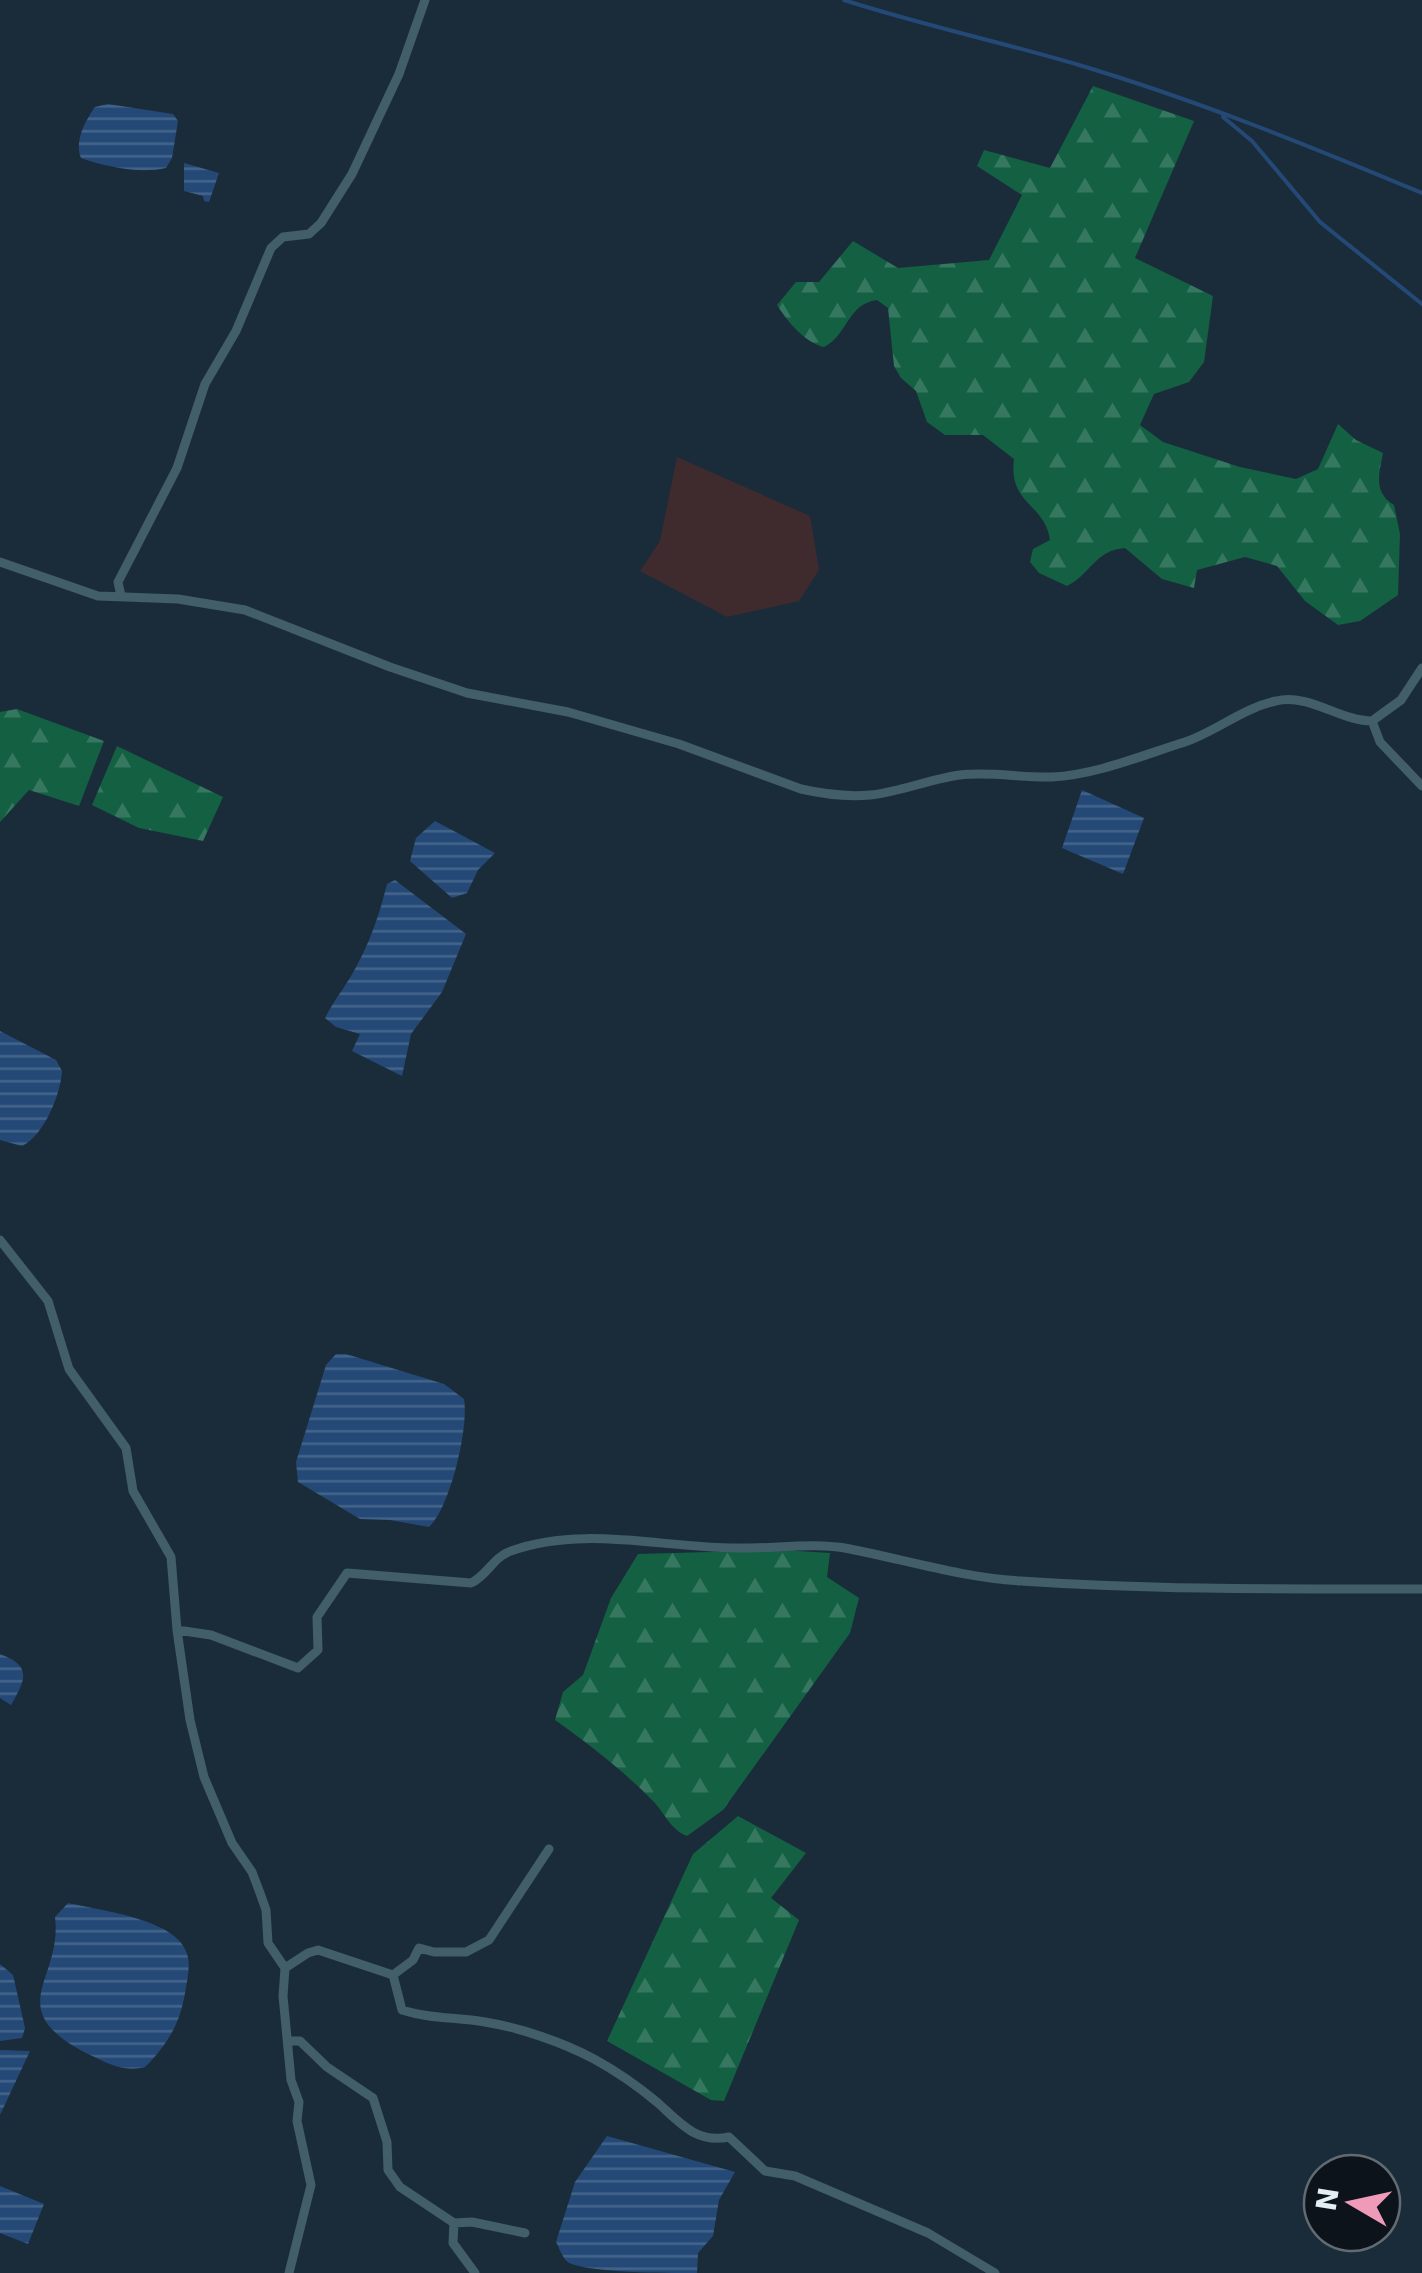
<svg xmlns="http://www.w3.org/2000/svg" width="1422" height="2273" viewBox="0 0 1422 2273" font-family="'DejaVu Sans',sans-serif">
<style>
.industrial{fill:#3f2b2e}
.forest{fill:url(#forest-firs)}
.water{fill:url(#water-rules)}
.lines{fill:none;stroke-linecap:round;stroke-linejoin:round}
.stream{stroke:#254976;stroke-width:4}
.minor{stroke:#415e69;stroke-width:9}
</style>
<defs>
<pattern id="forest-firs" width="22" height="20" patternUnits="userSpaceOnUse" patternTransform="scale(2.5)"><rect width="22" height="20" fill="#136043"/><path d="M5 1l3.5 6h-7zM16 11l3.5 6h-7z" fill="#35775f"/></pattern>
<pattern id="water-rules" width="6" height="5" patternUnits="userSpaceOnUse" patternTransform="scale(2.5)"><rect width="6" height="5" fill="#254976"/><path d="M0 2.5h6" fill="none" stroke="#44648a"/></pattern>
</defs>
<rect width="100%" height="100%" fill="#1a2c3a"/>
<path class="industrial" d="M677,457L810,516L819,570L799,601L727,617L640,571L660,541Z"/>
<path class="forest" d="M1093,86L1194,121L1135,258L1213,296L1204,362L1189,382L1154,394L1140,425L1163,442L1240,467L1296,479L1318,469L1338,424L1356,440L1383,453C1379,474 1373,492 1394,505L1400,534L1398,595L1360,621L1338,625L1305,601L1277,566L1245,557L1197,570L1194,588L1162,579L1125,548C1095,550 1090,575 1067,586L1039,573L1030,562L1033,549L1050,540C1045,503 1008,505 1014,459L983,435H945L927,422L916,391L901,378L894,366L888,308L877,300C847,304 848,335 824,347C804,342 788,322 777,305L796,282H819L853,241L898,268L989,260L1022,195L977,166L984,150L1050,168Z
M17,709L104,741L79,806L29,790L0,822V712Z
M117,746L223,797L203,841L139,828L92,805Z
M782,1550L830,1553L827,1577L859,1598L850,1633L723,1810L687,1836C671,1830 665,1814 654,1802C625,1772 590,1745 555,1720L563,1692L583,1675L611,1598L638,1554Z
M738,1816L806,1853L771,1898L799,1920L724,2101L711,2100L607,2041L693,1854Z"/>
<path class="water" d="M108,104L173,114L178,121L172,158L166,168C140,174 106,167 81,158C74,142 85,121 95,107Z
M184,163L219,173L209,202L204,201L203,196L184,191Z
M1082,790L1144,818L1123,874L1062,848Z
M435,821L495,853L478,870L467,893L452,898L410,861L416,838Z
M395,880L466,934L442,992L411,1034L402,1076L352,1051L360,1034L336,1027L325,1018C334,1000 346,986 355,969C370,942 380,913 387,884Z
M0,1031L56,1060L62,1071C61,1093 44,1136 22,1146L0,1140Z
M336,1354H346L444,1384L464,1399C469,1428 450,1508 429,1527L390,1520L360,1519L298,1482L296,1462L326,1365Z
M0,1654C32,1666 26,1679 11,1705L0,1698Z
M68,1903C98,1910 178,1919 187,1954C191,1966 187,1980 185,1993C180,2024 167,2045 145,2067C122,2073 106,2062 86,2053C0,2008 63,1980 55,1917Z
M0,1964L13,1975L25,2028L22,2038L0,2041Z
M0,2050L30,2051L0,2115Z
M607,2136L735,2172L719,2200L713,2236L698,2253L697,2273C665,2273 593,2273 569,2263C562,2258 560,2249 556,2242L575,2182Z
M0,2186L44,2204L28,2244L0,2233Z"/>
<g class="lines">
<path class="stream" d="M844,0C922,25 1001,42 1079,65C1196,100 1310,146 1422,193
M1223,117L1252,141L1320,222L1422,304"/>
<path class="minor" d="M0,562L98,596L178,599L245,610L390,667L467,693L568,712L679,744L801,789C823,794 847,797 870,795C900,792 930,779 960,775C991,771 1021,778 1052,777C1096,775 1143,755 1185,742C1217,731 1243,708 1276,701C1309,693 1340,721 1372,721L1401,700L1422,668
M121,596L118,582L177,468L205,384L236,331L271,248L283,237L309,234L321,223L352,174L399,74L425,0
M1372,721L1380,742L1422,786
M0,1240L48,1301L69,1369L126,1448L133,1491L171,1557L177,1630L211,1635L298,1668L318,1650L317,1617L347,1573L471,1583C487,1576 493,1557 511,1551C581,1525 664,1548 737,1548C774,1549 813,1542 850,1549C906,1560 964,1578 1021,1581C1154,1590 1289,1589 1422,1589
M177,1630L190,1720L204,1777L232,1843L252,1872L260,1893L266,1910L268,1943L285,1968L283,1996L291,2080L299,2102L297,2121L311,2185L289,2273
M285,1968L308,1953L318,1950L393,1975L402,2010C430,2019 456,2017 485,2022C521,2028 562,2042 594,2059C616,2071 639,2087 658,2103C680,2123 697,2144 729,2137L765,2171L795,2176L928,2233L995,2273
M393,1975L413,1960L419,1948L434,1952H466L489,1940L549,1849
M289,2041H300L327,2067L373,2098L387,2142L388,2170L400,2187L454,2223L472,2222L525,2233
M454,2223L453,2243L475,2273"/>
</g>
<g transform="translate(1352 2203) rotate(279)"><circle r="48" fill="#0c131a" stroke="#626a72" stroke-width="2.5"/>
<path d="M0-8L18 38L0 25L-18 38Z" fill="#ef9ab8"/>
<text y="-15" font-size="28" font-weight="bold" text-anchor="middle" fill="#e2edf6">N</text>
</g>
</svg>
